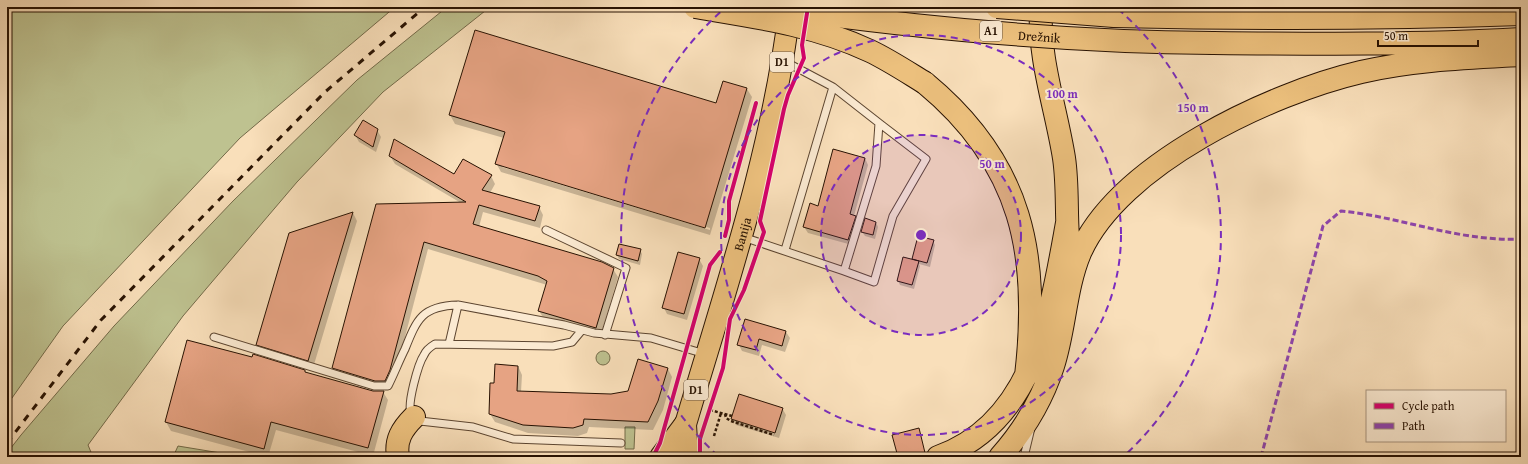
<svg xmlns="http://www.w3.org/2000/svg" width="1528" height="464" viewBox="0 0 1528 464" font-family="'Gentium Book Plus',serif">
<style>
.green{fill:#bec290;stroke:#736a49}
.shadow{fill:#0003;fill-rule:evenodd}
.building{fill:#e6a383;stroke:#281202}
.lines{fill:none;stroke-linecap:round;stroke-linejoin:round}
.service-casing{stroke:#5c4530;stroke-width:9}
.primary-casing{stroke:#281202;stroke-width:23}
.trunk-casing{stroke:#281202;stroke-width:24}
.motorway-casing{stroke:#281202;stroke-width:24}
.path{stroke:#281202;stroke-width:2.5;stroke-dasharray:3 2;stroke-linecap:butt}
.service{stroke:#fbead2;stroke-width:7}
.primary{stroke:#ecc07d;stroke-width:21}
.trunk{stroke:#ecc07d;stroke-width:22}
.motorway{stroke:#ecc07d;stroke-width:22}
.rail{stroke:#281202;stroke-width:3;stroke-dasharray:7 7;stroke-linecap:butt}
.motorway-bridge-casing{stroke:#281202;stroke-width:24;stroke-linecap:butt}
.motorway-bridge{stroke:#ecc07d;stroke-width:22}
.quiet{stroke:#8e44ad;stroke-width:3;stroke-dasharray:6 3;stroke-linecap:butt}
.cycleway-casing{stroke:#fbead2;stroke-width:6}
.cycleway{stroke:#d6006c;stroke-width:4}
.ring{fill:none;stroke:#7b2cbf;stroke-width:2;stroke-dasharray:7 5}
.labels{text-anchor:middle;stroke-width:4;stroke-linejoin:round;paint-order:stroke}
.shield{fill:#fbead2;stroke:#675340;stroke-width:1}
.shield-label{font-size:12px;font-weight:bold;fill:#281202}
.street-label{font-size:13px;fill:#281202;stroke:#fbead2}
.centre{fill:#7b2cbf;stroke:#fbead2;stroke-width:2}
.ring-label{font-size:12px;text-anchor:middle;font-weight:bold;fill:#7b2cbf;stroke:#fbead2;stroke-width:4;stroke-linejoin:round;paint-order:stroke}
</style>
<rect width="100%" height="100%" fill="#f9dfba"/>
<filter id="stains"><feTurbulence type="fractalNoise" baseFrequency=".005" numOctaves="4"/><feColorMatrix values="0 0 0 0 .2 0 0 0 0 .09 0 0 0 0 .02 0 0 0 .5 -.17"/></filter>
<radialGradient id="worn" r=".72"><stop offset=".6" stop-color="#630" stop-opacity="0"/><stop offset="1" stop-color="#630" stop-opacity=".3"/></radialGradient>
<path class="green" d="M7,7H395L240,138L63,326L7,405Z
M447,7H490L383,92L297,182L183,316L88,445L93,457H7V453L21,435L114,326L233,201L357,80Z
M596 358a7 7 0 1 1 14 0a7 7 0 1 1-14 0Z
M625,427H635L634,449H625Z
M178,446L245,457H173Z"/>
<path class="shadow" d="M747,89L752,97L710,235L501,172L496,163L504,138L455,124L450,115L717,105ZM502,165L710,228V230L502,167Z
M377,130L381,137L376,152L359,142L355,135Z
M390,156L454,175L491,176L495,184L490,193L539,207L543,215L540,228L483,212L479,227L613,269L618,277L601,335L544,319L539,311L547,285L544,284L428,249L394,379L389,389L338,376L333,368L377,205L461,203L395,164Z
M865,158L868,165L854,216L859,223L852,245L808,233L804,227L818,207Z
M353,213L357,221L313,368L262,353L257,344L289,233Z
M876,222L878,227L875,239L865,236L862,232Z
M933,241L935,245L930,267L919,264L920,266L914,289L900,285L898,281L914,261L913,259Z
M619,245L640,250L642,254L640,265L619,259L617,255Z
M699,259L703,266L687,320L667,314L664,308Z
M746,320L786,332L790,338L785,352L762,345L759,356L742,351L739,345Z
M188,341L305,371L306,373L372,392H383L388,400L373,456L276,430L268,457L171,431L166,422Z
M518,366L522,375L521,392L611,395L629,392L668,369L672,377L663,410L653,430L589,427L587,433L578,436L528,433L495,422L490,414L495,384Z
M782,408L786,415L779,438L736,425L732,418Z"/>
<path class="building" d="M475,30L716,103L723,81L747,88L705,228L495,164L505,132L449,115Z
M363,120L378,129L373,147L354,135Z
M394,139L454,174L463,159L492,175L482,190L540,206L535,221L479,205L473,224L602,262L614,268L596,328L538,311L547,281L538,276L424,242L390,370L385,381H375L332,368L376,204L466,202L389,156Z
M833,149L865,158L850,214L856,216L848,240L803,227L810,203L818,206Z
M353,212L308,361L256,345L289,233Z
M865,218L876,222L873,235L861,232Z
M918,236L934,240L927,263L912,259Z
M619,244L641,249L638,261L616,255Z
M678,252L700,258L684,314L662,308Z
M903,257L919,261L912,285L897,281Z
M745,319L786,331L782,346L759,339L756,350L737,345Z
M187,340L252,357L253,354L305,370V372L373,391H384L368,448L271,422L264,449L165,422Z
M638,359L668,368L658,401L648,422L584,419L583,425L573,428L523,425L489,414L490,383H494L495,364L518,366L517,391L611,394L628,391Z
M739,394L783,408L775,433L731,419Z
M919,428L926,457H898L892,435Z"/>
<g class="lines">
<g class="service-casing">
<path id="service" d="M546,230L626,268L605,335
M743,237L844,271L876,166L879,123L833,87L784,61
M785,250L833,87
M844,271L874,282L893,216L926,159L879,123
M582,330L572,342L553,346L435,344C430,347 426,350 424,355C418,364 407,404 411,413C413,417 416,419 420,421L473,427L513,439L621,443
M214,337L374,386H388C394,374 399,361 405,349C417,319 422,306 458,305L564,325L594,333L651,338L705,354
M449,344L458,305
M1024,457L1031,428"/>
</g>
<g class="primary-casing">
<g id="primary">
<path id="s1" d="M680,443C722,299 772,157 790,7"/>
</g>
</g>
<g class="trunk-casing">
<path id="trunk" d="M398,457C395,440 402,429 414,417
M661,457L685,425"/>
</g>
<g class="motorway-casing">
<path id="motorway" d="M1041,7C1038,58 1056,108 1064,158C1068,185 1066,211 1068,237
M1114,16C1250,19 1385,19 1521,14
M1213,43C1316,44 1418,45 1521,39
M925,83C1023,164 1040,255 1026,376
M685,425L687,457
M938,457C1035,423 1051,311 1067,223
M1000,457C1024,430 1042,400 1053,366C1065,329 1065,289 1080,253C1119,164 1271,93 1361,72C1413,60 1468,58 1521,55"/>
</g>
<path class="path" d="M710,410L732,416
M725,414L726,418L731,421L774,435
M714,436L721,413"/>
<use href="#service" class="service"/>
<use href="#primary" class="primary"/>
<use href="#trunk" class="trunk"/>
<use href="#motorway" class="motorway"/>
<path class="rail" d="M7,443L101,320L325,92L425,7"/>
<g class="motorway-bridge-casing">
<g id="motorway-bridge">
<path d="M695,7C755,17 815,25 870,51C889,60 907,72 925,83"/>
<path id="s2" d="M771,7C917,28 1065,42 1213,43"/>
<path d="M997,7L1114,16"/>
</g>
</g>
<use href="#motorway-bridge" class="motorway-bridge"/>
<path class="quiet" d="M1261,457L1323,226L1341,211C1402,217 1459,242 1521,239"/>
<g class="cycleway-casing">
<path id="cycleway" d="M725,236L729,220V201L756,103
M653,457L660,443L710,265L720,252
M700,457V439L723,368L730,319L744,290L764,232L760,221L784,109L788,95L804,58L802,45L808,7"/>
</g>
<use href="#cycleway" class="cycleway"/>
</g>
<circle cx="921" cy="235" r="100" fill="#7b2cbf" fill-opacity=".12"/>
<g class="ring">
<circle cx="921" cy="235" r="100"/>
<circle cx="921" cy="235" r="200"/>
<path d="M718 456A300 300 0 0 1 724 9M1118 9A300 300 0 0 1 1124 456"/>
</g>
<g class="labels">
<g class="shield">
<rect x="980" y="21" width="22" height="20" rx="3"/>
<rect x="770" y="52" width="24" height="20" rx="3"/>
<rect x="684" y="380" width="24" height="20" rx="3"/>
</g>
<g class="shield-label">
<text x="991" y="35">A1</text>
<text x="782" y="66">D1</text>
<text x="696" y="394">D1</text>
</g>
<g class="street-label">
<text dy="5" stroke="none"><textPath href="#s2" startOffset="270">Drežnik</textPath></text>
<text dy="5" stroke="none"><textPath href="#s1" startOffset="218">Banija</textPath></text>
</g>
</g>
<circle cx="921" cy="235" r="6" class="centre"/>
<g class="ring-label">
<text x="1062" y="98">100 m</text>
<text x="1193" y="112">150 m</text>
<text x="992" y="168">50 m</text>
</g>
<rect width="1528" height="464" fill="none" stroke="#f9dfba" stroke-width="24"/>
<rect x="8" y="8" width="1512" height="448" fill="none" stroke="#281202" stroke-width="2"/>
<rect x="12" y="12" width="1504" height="440" fill="none" stroke="#281202"/>
<rect x="1366" y="390" width="140" height="52" fill="#fbead2" stroke="#a7947f"/>
<rect x="1374" y="403" width="20" height="6" fill="#d6006c" stroke="#a7947f"/>
<text x="1402" y="410" font-size="12" fill="#281202">Cycle path</text>
<rect x="1374" y="423" width="20" height="6" fill="#8e44ad" stroke="#a7947f"/>
<text x="1402" y="430" font-size="12" fill="#281202">Path</text>
<path d="M1378 40v6h100v-6" fill="none" stroke="#281202" stroke-width="2"/>
<text x="1384" y="40" font-size="12" fill="#281202" stroke="#fbead2" stroke-width="3" paint-order="stroke">50 m</text>
<rect width="100%" height="100%" filter="url(#stains)"/>
<rect width="100%" height="100%" fill="url(#worn)"/>
</svg>
